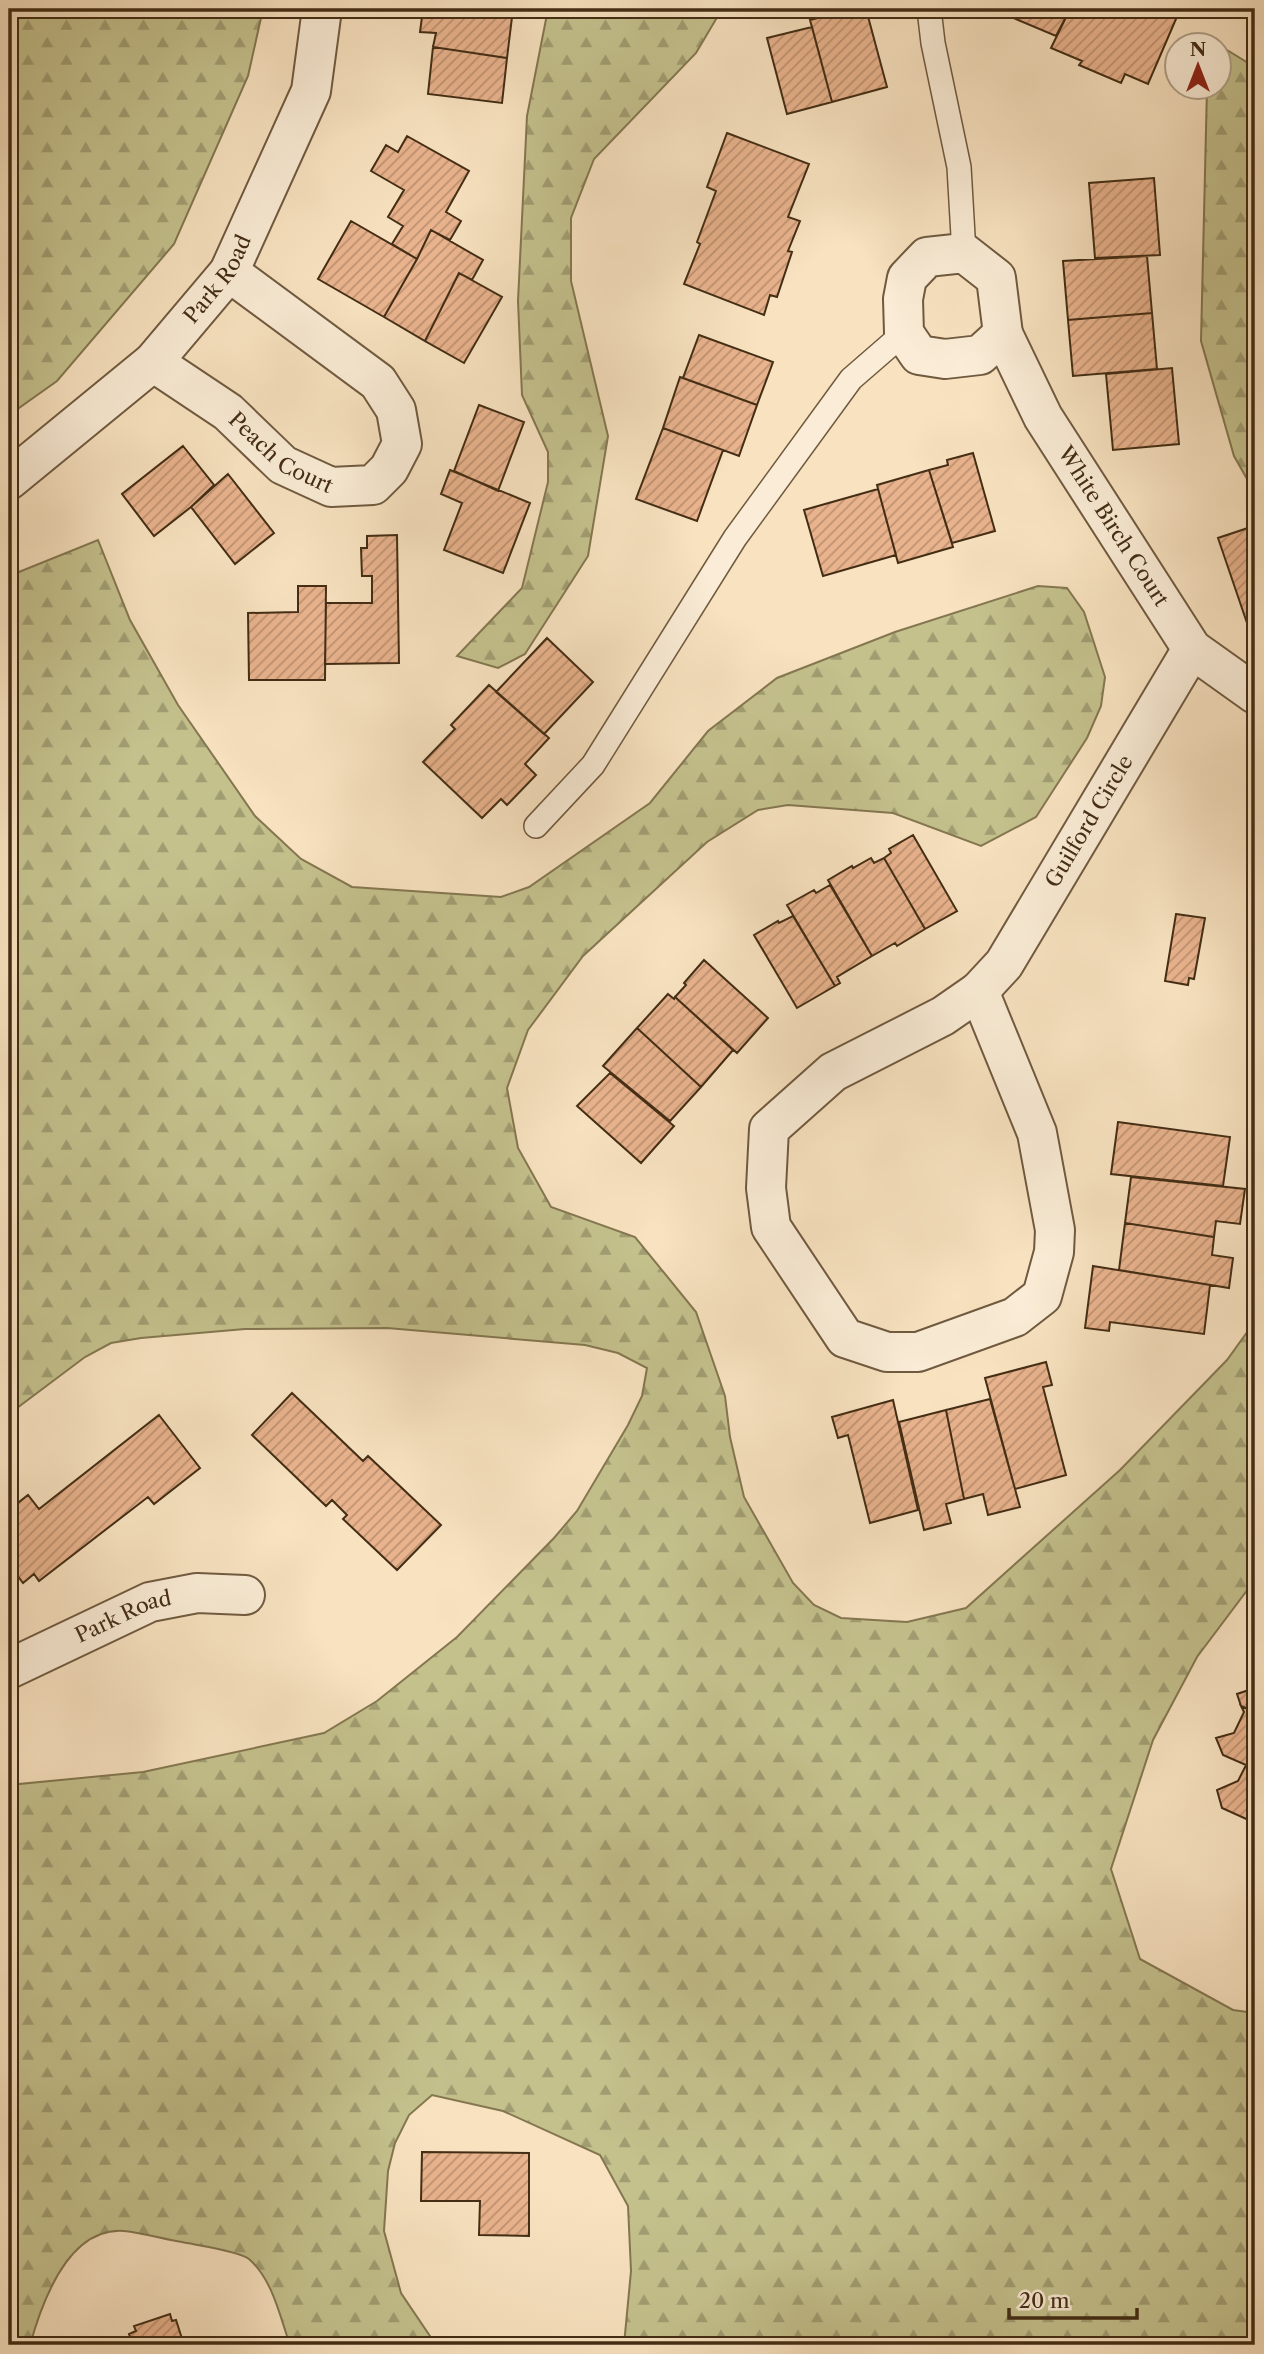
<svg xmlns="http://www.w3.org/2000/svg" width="1264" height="2354" viewBox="0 0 1264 2354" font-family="'Libre Caslon Text',serif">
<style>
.forest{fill:url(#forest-firs);stroke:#847750;stroke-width:2}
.building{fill:url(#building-hatch);stroke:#432d14;stroke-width:2}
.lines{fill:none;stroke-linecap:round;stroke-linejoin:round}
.service-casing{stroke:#705a3f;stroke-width:26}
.minor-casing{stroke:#705a3f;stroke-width:42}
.service{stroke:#faecd6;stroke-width:23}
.minor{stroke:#faecd6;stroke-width:38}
.labels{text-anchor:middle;stroke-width:5;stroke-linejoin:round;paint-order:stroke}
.street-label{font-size:21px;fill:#432d14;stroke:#faecd6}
</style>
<defs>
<pattern id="forest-firs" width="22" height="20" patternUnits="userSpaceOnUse" patternTransform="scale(1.75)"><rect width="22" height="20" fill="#c4c18d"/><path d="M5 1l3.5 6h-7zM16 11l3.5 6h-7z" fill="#a19d72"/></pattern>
<pattern id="building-hatch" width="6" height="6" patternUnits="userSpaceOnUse" patternTransform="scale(1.75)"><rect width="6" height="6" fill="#e9b38d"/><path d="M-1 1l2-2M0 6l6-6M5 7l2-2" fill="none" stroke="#be9272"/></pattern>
</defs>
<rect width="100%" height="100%" fill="#f8e2c0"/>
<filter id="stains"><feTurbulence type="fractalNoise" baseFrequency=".00286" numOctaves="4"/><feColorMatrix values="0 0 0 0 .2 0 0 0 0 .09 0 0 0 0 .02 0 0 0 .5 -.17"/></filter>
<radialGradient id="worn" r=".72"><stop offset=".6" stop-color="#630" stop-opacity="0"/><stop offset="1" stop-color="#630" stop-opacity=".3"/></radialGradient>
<path class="forest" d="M9,9H263L248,76L174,244L57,381L9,415Z
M548,9H722L696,53L594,159L571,218V281L608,436L588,556L525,654L498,668L457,656L522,588L548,482V452L522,395L518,301L527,116Z
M1227,50L1253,66L1255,92V301L1250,341L1255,353V493L1234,456L1201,341L1207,88H1218L1219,60Z
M98,540L130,620L178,705L255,816L301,859L352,887L501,897L529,887L650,803L708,731L777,678L895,632L1038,586L1067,588L1084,612L1105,677L1101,706L1087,738L1036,817L981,846L893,813L788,805L758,810L707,842L583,956L528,1030L507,1088L518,1148L551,1207L635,1237L696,1312L725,1396L730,1437L744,1497L793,1583L814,1605L841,1618L907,1622L966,1608L1120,1470L1227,1360L1255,1321V1577L1254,1581L1197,1657L1153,1740L1111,1869L1140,1959L1233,2010L1255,2013V2345H624L631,2271L628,2206L600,2155L503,2111L432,2095L409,2115L395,2143L388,2171L384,2231L401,2293L436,2345H290C280,2317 273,2280 249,2259C240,2251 196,2245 182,2242C163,2239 144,2233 124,2231C68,2227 42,2302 30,2345H9V1785L143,1772L324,1733L377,1701L457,1637L554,1538L577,1511L628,1425L642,1396L647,1368L618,1353L585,1345L387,1328L245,1329L141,1338L111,1343L85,1357L9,1414V576Z"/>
<path class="building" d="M423,9H513L507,58L433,47L436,33L420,32Z
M853,9H866L887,87L832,102L810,20Z
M1006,9H1070L1056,36L1006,15L1004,13Z
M1070,9H1172L1179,12L1148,84L1125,74L1121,83L1079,65L1082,61L1051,48Z
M812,27L832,102L787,114L767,38Z
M433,47L507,58L502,103L428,94Z
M727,133L809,164L788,217L800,221L788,251L792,252L777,297L770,295L764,315L684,284L700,244L697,242L716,191L707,187Z
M407,136L469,171L446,212L461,221L450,240L431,230L417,259L392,244L403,226L388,217L404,190L371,171L386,145L398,152Z
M1154,178L1160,255L1095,258L1089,183Z
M351,221L417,259L384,317L318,279Z
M431,230L483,260L472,280L459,273L425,341L384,317L417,259Z
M1147,256L1152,313L1068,320L1063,261Z
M459,273L502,297L464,363L425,341Z
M1152,313L1157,369L1073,376L1068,320Z
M699,335L773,362L757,405L683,378Z
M1172,368L1179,444L1113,450L1106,374Z
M680,377L757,405L739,456L663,428Z
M479,405L524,422L498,491L454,471Z
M663,428L723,450L697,521L636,499Z
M183,446L214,485L191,507L154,536L122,494Z
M973,453L995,531L952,543L929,470L948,465L947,460Z
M450,470L530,503L503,573L444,550L462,503L441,494Z
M929,470L953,547L898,563L877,485Z
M228,474L274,533L235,564L191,507Z
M878,489L896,555L823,576L804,510Z
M1254,526L1255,620L1247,623L1218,538Z
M397,535L399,663L325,664L326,603H372V576H362L361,548H367V536Z
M298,586H326L325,680H249L248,613L298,612Z
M547,638L593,682L544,734L496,692Z
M489,685L549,738L525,764L536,775L507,805L501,799L482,818L423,762L455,729L451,725Z
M913,835L957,911L925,929L884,858L891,853L889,849Z
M871,858L874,863L884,858L925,929L897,946L895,943L872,956L828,880L852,866L853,868Z
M830,885L872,956L837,977L840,983L835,986L787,905L814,890L816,893Z
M1176,914L1205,918L1194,979L1189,978L1188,985L1165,981Z
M793,916L835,986L797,1008L754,935L778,921L779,923Z
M704,960L768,1018L737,1053L675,997L686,985L684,983Z
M668,994L674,999L675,997L733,1050L701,1087L637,1028Z
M637,1028L701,1087L670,1121L603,1066Z
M610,1073L674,1126L641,1163L577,1106Z
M1118,1122L1230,1137L1223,1186L1111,1174Z
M1131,1177L1245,1189L1240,1224L1216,1221L1214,1237L1125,1223Z
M1125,1223L1214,1237L1212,1255L1233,1258L1229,1288L1119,1270Z
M1093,1266L1210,1285L1204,1334L1110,1322L1109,1331L1085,1328Z
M1046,1362L1052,1385L1043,1387L1066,1475L1015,1489L985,1378Z
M292,1393L363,1461L368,1456L441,1525L397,1570L343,1519L347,1515L332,1500L326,1506L252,1435Z
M990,1399L1020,1507L988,1515L983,1494L964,1499L946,1410Z
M893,1400L918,1510L870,1523L848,1435L838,1438L832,1417Z
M946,1410L964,1499L946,1504L951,1523L924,1530L899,1422Z
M159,1415L200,1468L154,1504L148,1497L39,1581L34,1574L23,1583L9,1564V1510L28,1495L39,1509Z
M1255,1688V1712L1241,1706L1237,1694Z
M1241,1706L1255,1712V1769L1223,1755L1216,1738L1234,1733L1244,1712Z
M1246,1765L1255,1769V1823L1222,1808L1217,1790L1238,1781Z
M422,2152L529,2153V2236L479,2235L480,2201H421Z
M170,2314L172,2321L176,2320L184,2345H133L129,2334L136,2331L134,2326Z"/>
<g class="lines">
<g class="service-casing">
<path id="service" d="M929,9L933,43L959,167L964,253
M536,826L593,765L735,538L851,379L904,333"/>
</g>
<g class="minor-casing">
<g id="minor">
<path d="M964,253L996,278L1003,334L980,355L945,359L919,355L904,333L903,299L907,278L927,257Z"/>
<path id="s1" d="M1003,334L1043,417L1192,649L1255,694"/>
<path id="s2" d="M153,362L228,412L283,465L331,487L373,485L389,469L402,444L396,410L378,382L229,272"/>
<path id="s3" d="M9,480L153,362L229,272L311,91L322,9"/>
<path d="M979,991L1037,1133L1055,1230L1054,1252L1042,1296L1015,1317L918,1352H887L845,1338L771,1227L766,1188L769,1129L833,1072L943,1016Z"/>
<path id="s4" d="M979,991L1004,964L1192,649"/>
<path id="s5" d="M9,1669L150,1602L197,1593L245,1595"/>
</g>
</g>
<use href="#service" class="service"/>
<use href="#minor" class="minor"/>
</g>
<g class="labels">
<g class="street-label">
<text dy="7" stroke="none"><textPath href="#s3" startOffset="292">Park Road</textPath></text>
<text dy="7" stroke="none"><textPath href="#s2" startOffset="158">Peach Court</textPath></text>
<text dy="7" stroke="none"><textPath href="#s1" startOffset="222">White Birch Court</textPath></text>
<text dy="7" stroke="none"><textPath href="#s4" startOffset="203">Guilford Circle</textPath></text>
<text dy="7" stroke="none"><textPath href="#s5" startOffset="126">Park Road</textPath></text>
</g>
</g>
<rect width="1264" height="2354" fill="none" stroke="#f8e2c0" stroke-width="35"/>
<rect x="10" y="10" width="1243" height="2333" fill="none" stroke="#432d14" stroke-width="3.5"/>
<rect x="18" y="18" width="1229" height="2319" fill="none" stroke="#432d14" stroke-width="2"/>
<g transform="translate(1198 66)"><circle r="33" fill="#faecd6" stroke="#b1a088" stroke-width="2"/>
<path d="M0-5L12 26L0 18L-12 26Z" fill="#8f2418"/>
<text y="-10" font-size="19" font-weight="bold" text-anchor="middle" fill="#432d14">N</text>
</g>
<path d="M1009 2308v10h128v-10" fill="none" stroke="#432d14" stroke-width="3.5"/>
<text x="1019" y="2308" font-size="21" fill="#432d14" stroke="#faecd6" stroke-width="5" paint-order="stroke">20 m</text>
<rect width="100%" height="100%" filter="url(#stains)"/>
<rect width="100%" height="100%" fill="url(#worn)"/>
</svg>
